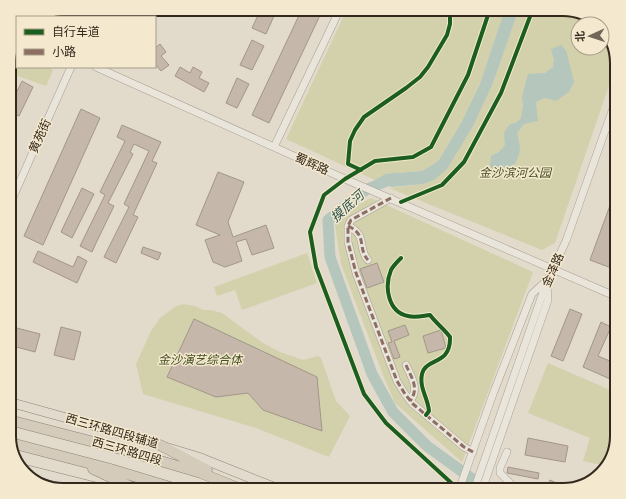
<svg xmlns="http://www.w3.org/2000/svg" width="626" height="499" viewBox="0 0 626 499" font-family="Georgia,'Noto Sans SC',serif">
<style>
.green{fill:#d2d1ac}
.water{fill:#b5c6bc}
.lines{fill:none;stroke-linecap:round;stroke-linejoin:round}
.river{stroke:#b5c6bc;stroke-width:11}
.building{fill:#c5b8ab;stroke:#a29689}
.minor-casing{stroke:#a79f94;stroke-width:8}
.major-casing{stroke:#8c857a;stroke-width:10}
.highway-casing{stroke:#8c857a;stroke-width:11}
.minor{stroke:#eae5db;stroke-width:7}
.major{stroke:#e2dbcd;stroke-width:9}
.highway{stroke:#d5cbbb;stroke-width:10}
.quiet{stroke:#8d6e63;stroke-width:3;stroke-dasharray:6 3;stroke-linecap:butt}
.cycleway-casing{stroke:#f4e9ce;stroke-width:6}
.cycleway{stroke:#1b5e20;stroke-width:4}
.labels{text-anchor:middle;stroke-width:3;stroke-linejoin:round;paint-order:stroke}
.street-label{font-size:12px;fill:#34281c;stroke:#f4e9ce}
.park-label{font-size:12px;font-style:italic;fill:#455023;stroke:#f4e9ce}
.water-label{font-size:13px;font-style:italic;fill:#2b5451;stroke:#f4e9ce}
.rim{fill:none;stroke:#34281c;stroke-width:2}
</style>
<rect width="100%" height="100%" fill="#e2daca"/>
<path class="green" d="M347,9H505L480,84L461,123L439,160L432,165L422,171L385,174L375,180L286,139Z
M519,9H564L599,22V24H578V48H602V30L617,62L555,243L542,250L389,188L423,184L493,83Z
M16,45L17,67H50L53,71L46,86L9,73V59Z
M371,198L533,272L462,462L395,403L385,380L341,264L335,225L356,206Z
M307,253L317,283L242,310L235,290L217,296L214,287Z
M183,304L195,306L203,310H211L222,313L263,343L280,352L303,360L318,356L321,358L336,401L350,416L329,457L256,428L143,394L136,364L151,331L160,318L175,307Z
M548,363L617,393V437L606,466L583,461L590,438L528,413Z"/>
<path class="water" d="M505,9H519L493,83L473,126L447,169L434,180L423,184L392,187L375,180L385,174L422,171L432,165L439,160L461,123L480,84Z
M561,45L566,50L574,82L569,92L556,101L545,98L536,102L538,121L524,124L517,133C520,147 522,150 515,164L504,168L493,169L490,166L491,156L499,152L505,145L504,133L509,125L517,122L521,118L523,105L522,97L528,74L545,73L553,67L554,60L551,49Z"/>
<g class="lines">
<path class="river" d="M395,178L367,189L328,220L330,257L372,374L393,412L427,446L471,478L484,490"/>
</g>
<path class="building" d="M68,9H80L76,17H43L58,11L66,13Z
M131,9H141V11H148V17H131Z
M261,9H277L266,34L252,28Z
M302,9H323L269,123L252,115Z
M252,40L264,46L252,70L240,65Z
M160,44L166,52L161,56L169,65L161,71L155,64V48Z
M180,67L190,73L193,67L202,72L199,78L209,83L204,92L175,76Z
M237,78L249,84L237,108L226,103Z
M22,81L33,87L19,116L9,112V108Z
M81,109L100,118L43,245L24,236Z
M122,125L161,142L152,161L157,163L133,215L138,217L116,263L104,257L129,207L124,204L149,151L134,144L130,152L133,154L108,203L114,206L97,241L92,252L80,246L105,195L100,192L125,141L117,137Z
M218,172L244,182L228,222L233,237L266,225L274,248L252,255L246,239L236,242L242,261L225,267L213,262L205,240L220,235L196,225Z
M82,188L94,194L72,238L61,232Z
M616,189L617,261L614,269L590,260Z
M143,247L161,253L158,260L141,253Z
M38,251L73,267L78,256L87,261L77,283L33,262Z
M377,263L384,282L367,288L360,269Z
M570,309L582,314L563,361L551,356Z
M194,319L317,377L322,431L263,410L248,393L216,397L167,377Z
M601,322L611,327L598,356L617,364V382L583,367Z
M405,325L409,335L394,341L400,357L394,359L388,343L392,342L388,331Z
M9,326L40,334L35,352L9,345Z
M61,327L81,332L74,360L54,355Z
M441,330L446,348L428,353L423,336Z
M528,438L568,446L565,462L525,455Z
M508,467L539,473L538,479L507,473Z
M550,480L563,486L561,490H546Z"/>
<g class="lines">
<g class="minor-casing">
<path id="minor" d="M94,17L98,9
M96,67L345,179L617,297
M607,127L617,131
M274,147L340,9
M391,198L351,220L348,226V242L356,273L397,381L405,394L413,404L464,447L473,452
M9,206L71,67
M348,226C368,235 357,248 368,260
M406,365C411,377 420,388 410,401
M507,452L500,468V473L517,490
M459,490L493,394L532,294L545,282
M474,490L547,281L566,241L617,97
M482,490L548,300L547,285"/>
</g>
<g class="major-casing">
<path id="major" d="M9,402L99,427L198,457L281,490
M24,469L108,490"/>
</g>
<g class="highway-casing">
<path id="highway" d="M9,420L117,448L201,473L243,490
M11,443L107,468L180,490
M160,445L207,470
M93,469L138,490"/>
</g>
<use href="#minor" class="minor"/>
<use href="#major" class="major"/>
<use href="#highway" class="highway"/>
<path class="quiet" d="M391,198L351,220L348,226V242L356,273L397,381L405,394L413,404L464,447L473,452
M348,226C368,235 357,248 368,260
M406,365C411,377 420,388 410,401"/>
<g class="cycleway-casing">
<path id="cycleway" d="M361,170L348,164L350,141L355,130L364,117L406,88L420,77L428,67L447,35L450,24V9
M401,202L442,185L464,162L501,93L531,14V9
M401,258C397,262 393,266 391,270C384,287 388,312 408,316C415,318 422,316 430,315C436,323 444,329 450,337C451,366 426,357 422,374C419,388 428,398 429,411L426,415
M459,490L386,423L364,394L316,267L310,232L324,195L345,179L375,161L413,157L431,147L468,75L490,9"/>
</g>
<use href="#cycleway" class="cycleway"/>
</g>
<g class="labels">
<g class="street-label">
<text transform="translate(40 136) rotate(-66)" y="4">黄苑街</text>
<text transform="translate(312 164) rotate(24)" y="4">蜀辉路</text>
<text transform="translate(553 270) rotate(-66)" y="4">金泽路</text>
<text transform="translate(112 431) rotate(16)" y="4">西三环路四段辅道</text>
<text transform="translate(127 451) rotate(16)" y="4">西三环路四段</text>
</g>
<g class="park-label">
<text x="515" y="177">金沙滨河公园</text>
<text x="200" y="364">金沙演艺综合体</text>
</g>
<g class="water-label">
<text transform="translate(347 206) rotate(-42)" y="5">摸底河</text>
</g>
</g>
<path d="M0 0H626V499H0ZM63 16H563A47 47 0 0 1 610 63V436A47 47 0 0 1 563 483H63A47 47 0 0 1 16 436V63A47 47 0 0 1 63 16Z" fill="#f4e9ce" fill-rule="evenodd"/>
<path class="rim" d="M63 16H563A47 47 0 0 1 610 63V436A47 47 0 0 1 563 483H63A47 47 0 0 1 16 436V63A47 47 0 0 1 63 16Z"/>
<rect x="16" y="16" width="140" height="52" fill="#f4e9ce" stroke="#a79c87"/>
<rect x="24" y="29" width="20" height="6" fill="#1b5e20" stroke="#a79c87"/>
<text x="52" y="36" font-size="12" fill="#34281c">自行车道</text>
<rect x="24" y="49" width="20" height="6" fill="#8d6e63" stroke="#a79c87"/>
<text x="52" y="56" font-size="12" fill="#34281c">小路</text>
<g transform="translate(590 36) rotate(267)"><circle r="19" fill="#f4e9ce" stroke="#a79c87"/>
<path d="M0-3L7 15L0 10L-7 15Z" fill="#716659"/>
<text y="-6" font-size="11" font-weight="bold" text-anchor="middle" fill="#34281c">北</text>
</g>
</svg>
